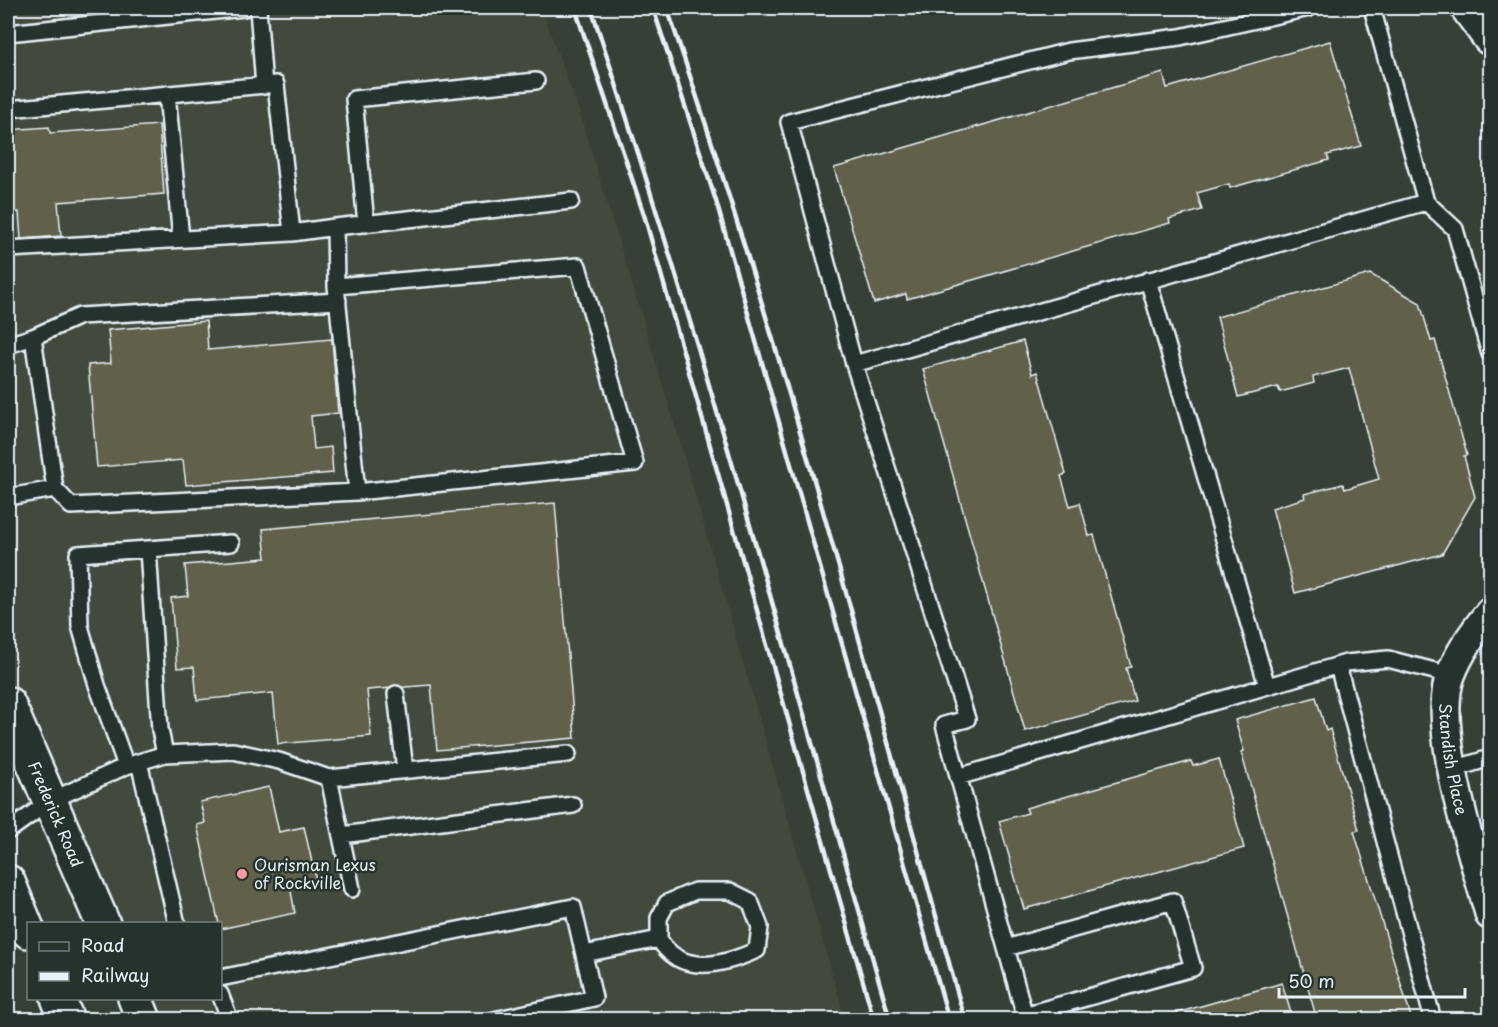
<svg xmlns="http://www.w3.org/2000/svg" width="1498" height="1027" viewBox="0 0 1498 1027" font-family="'Playpen Sans',sans-serif">
<style>
.built{fill:#434a3c}
.building{fill:#60604b;stroke:#e8f1f8;stroke-width:1.5}
.lines{fill:none;stroke-linecap:round;stroke-linejoin:round}
.service-casing{stroke:#e8f1f8;stroke-width:20}
.minor-casing{stroke:#e8f1f8;stroke-width:33}
.tertiary-casing{stroke:#e8f1f8;stroke-width:38}
.primary-casing{stroke:#e8f1f8;stroke-width:38}
.service{stroke:#26332d;stroke-width:15}
.minor{stroke:#26332d;stroke-width:28}
.tertiary{stroke:#26332d;stroke-width:33}
.primary{stroke:#26332d;stroke-width:33}
.rail{stroke:#e8f1f8;stroke-width:4.5}
.poi-dot{fill:#ff9aa2;stroke:#26332d;stroke-width:2}
.labels{text-anchor:middle;stroke-width:5;stroke-linejoin:round;paint-order:stroke}
.street-label{font-size:16px;fill:#e8f1f8;stroke:#26332d}
.poi-label{font-size:16px;fill:#e8f1f8;stroke:#26332d;text-anchor:start}
</style>
<rect width="100%" height="100%" fill="#374036"/>
<filter id="ink" filterUnits="userSpaceOnUse"><feTurbulence type="fractalNoise" baseFrequency=".0167" numOctaves="2"/><feDisplacementMap in="SourceGraphic" scale="12" xChannelSelector="R" yChannelSelector="G"/><feConvolveMatrix kernelMatrix="1 2 1 2 8 2 1 2 1" color-interpolation-filters="sRGB"/></filter>
<g filter="url(#ink)">
<path class="built" d="M8,8H541L578,108L678,435L845,1019H144L135,999L220,998V924L103,923L8,704Z"/>
<path class="building" d="M1330,41L1361,146L1327,155L1329,160L1230,188L1229,184L1197,193L1202,210L1169,219L1170,223L907,299L906,294L874,303L834,168L1163,73L1167,88Z
M159,125L164,194L58,202L61,236L21,239L19,212L8,213V130L49,127L50,133Z
M1370,274L1420,303L1431,341L1435,340L1467,455L1464,456L1475,497L1442,554L1295,593L1272,508L1305,498L1304,494L1343,484L1345,489L1379,479L1349,368L1313,377L1314,383L1280,392L1278,387L1238,397L1217,317Z
M206,321L208,350L332,339L338,413L311,416L314,449L331,447L333,473L186,485L183,460L97,467L88,365L111,363L108,330Z
M1023,341L1032,374L1037,372L1066,474L1061,476L1070,506L1080,503L1089,536L1094,535L1131,667L1126,668L1135,701L1025,731L923,369Z
M555,503L575,738L437,750L431,685L367,690L371,736L278,744L273,693L197,700L194,667L177,668L171,598L188,596L185,565L266,558L263,529Z
M1316,697L1326,731L1330,729L1359,830L1354,831L1412,1020H1317L1241,752L1244,751L1235,720Z
M1219,759L1244,848L1024,909L999,821L1028,813L1026,808L1191,761L1193,766Z
M269,787L279,832L304,827L316,880L290,886L295,913L220,929L197,825L205,823L200,802Z
M1282,983L1293,1020H1152Z"/>
<g class="lines">
<g class="service-casing">
<path id="service" d="M258,8L264,86
M8,33L244,8
M167,94L181,239
M8,109L276,84L292,233
M1426,202L1455,229L1490,354
M366,224L354,99L536,81
M335,227L571,201
M8,249L292,233L335,227L336,286L357,492
M1148,280L1267,686
M33,337L80,316L338,301
M8,345L33,337L55,489L8,497
M854,364L1426,202L1372,8
M55,489L71,506L357,492L635,463L578,266L336,286
M1338,666L1433,1020
M396,694L405,770
M165,754L233,751L279,761L329,778L352,889
M139,762L177,924
M126,766L165,754L160,730L148,549
M1454,769L1490,758
M958,777L1346,663L1388,659L1450,675
M329,778L568,754
M8,831L50,801L126,766L97,685L80,626L78,554L231,543
M342,835L573,805
M1006,948L1173,901L1193,968L1024,1015
M584,954L659,939C681,977 724,965 757,950L760,927L750,901L730,891H695L667,903L659,918V939
M220,978L573,907L594,998L494,1020
M220,994L230,1020
M1026,1020L944,725L967,719L854,364L789,122L1069,51L1180,37L1309,8"/>
</g>
<g class="minor-casing">
<g id="minor">
<path id="s1" d="M1490,612C1475,630 1460,651 1451,674C1430,724 1475,861 1490,915"/>
</g>
</g>
<g class="tertiary-casing">
<path id="tertiary" d="M1468,8L1490,38"/>
</g>
<g class="primary-casing">
<g id="primary">
<path id="s2" d="M8,704L103,924"/>
<path d="M8,882L28,931"/>
<path d="M58,998L67,1020"/>
<path d="M135,998L144,1020"/>
</g>
</g>
<use href="#service" class="service"/>
<use href="#minor" class="minor"/>
<use href="#tertiary" class="tertiary"/>
<use href="#primary" class="primary"/>
<path class="rail" d="M575,8L645,218L874,1020
M591,8C702,341 794,681 890,1020
M653,8L716,201L949,1020
M667,8C781,340 870,681 965,1020"/>
</g>
</g>
<circle class="poi-dot" cx="242" cy="874" r="6"/>
<g class="labels">
<g class="street-label">
<text dy="6" stroke="none"><textPath href="#s1" startOffset="160">Standish Place</textPath></text>
<text dy="6" stroke="none"><textPath href="#s2" startOffset="120">Frederick Road</textPath></text>
</g>
<g class="poi-label">
<text x="254" y="871">Ourisman Lexus<tspan x="254" dy="18">of Rockville</tspan></text>
</g>
</g>
<rect width="1498" height="1027" fill="none" stroke="#26332d" stroke-width="30"/>
<rect x="15" y="15" width="1468" height="997" fill="none" stroke="#e8f1f8" stroke-width="2" filter="url(#ink)"/>
<rect x="27" y="922" width="195" height="78" fill="#26332d" stroke="#747f7e" stroke-width="1.5"/>
<rect x="39" y="942" width="30" height="9" fill="#26332d" stroke="#747f7e" stroke-width="1.5"/>
<text x="81" y="952" font-size="18" fill="#e8f1f8">Road</text>
<rect x="39" y="972" width="30" height="9" fill="#e8f1f8" stroke="#747f7e" stroke-width="1.5"/>
<text x="81" y="982" font-size="18" fill="#e8f1f8">Railway</text>
<path d="M1279 988v9h186v-9" fill="none" stroke="#e8f1f8" stroke-width="3"/>
<text x="1288" y="988" font-size="18" fill="#e8f1f8" stroke="#26332d" stroke-width="4.5" paint-order="stroke">50 m</text>
</svg>
